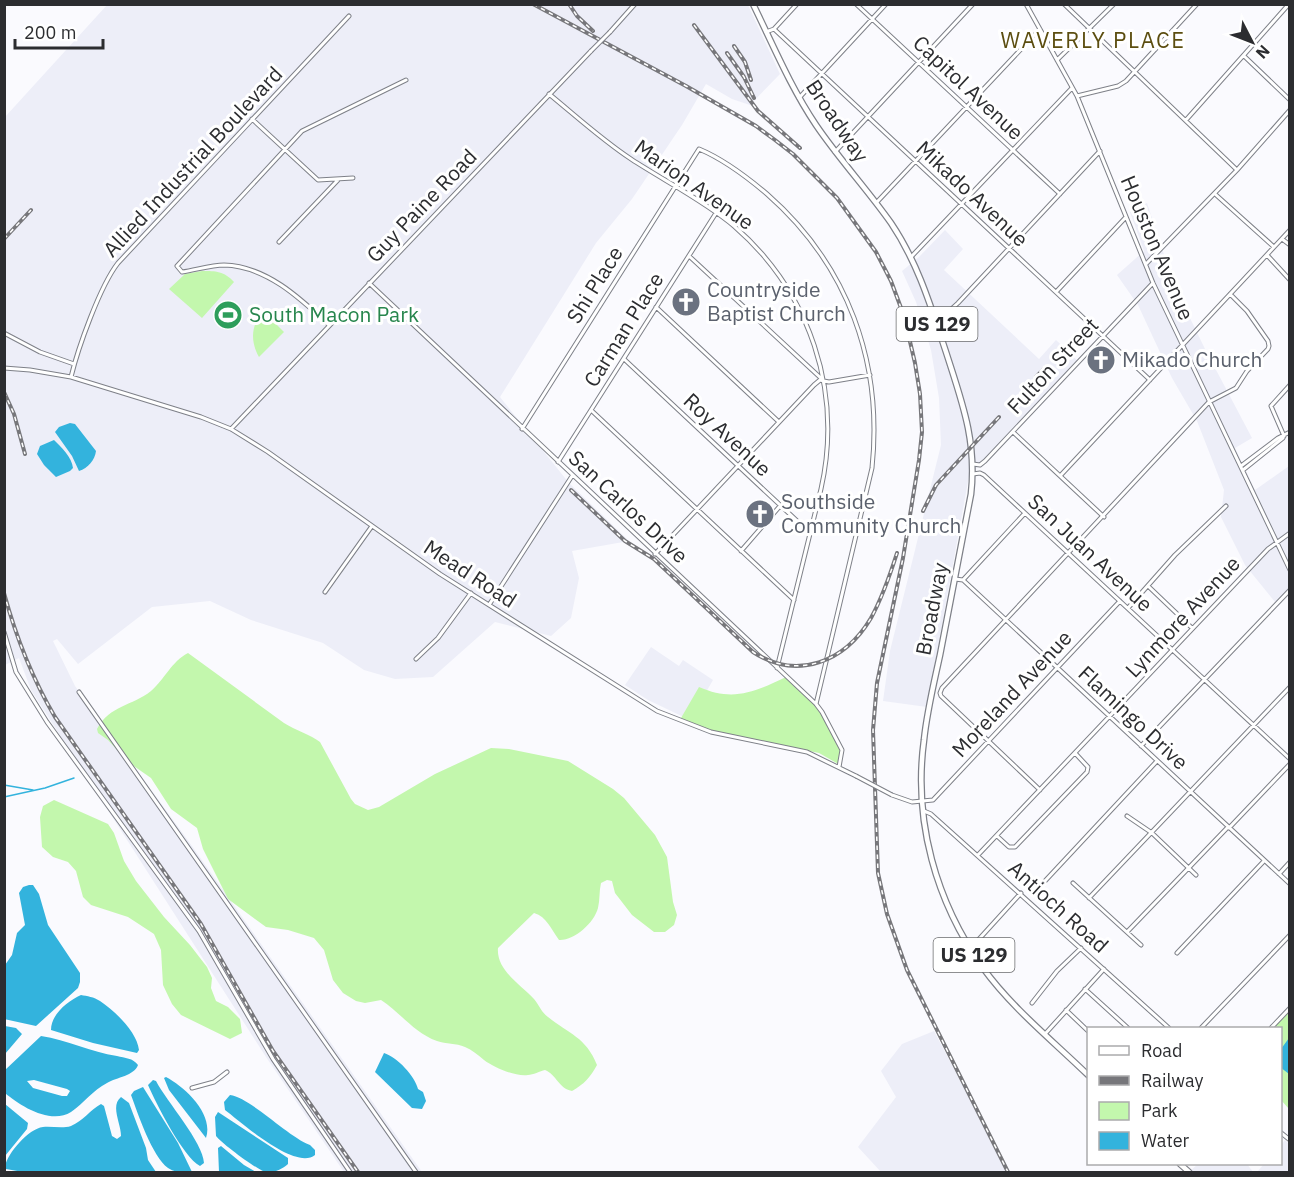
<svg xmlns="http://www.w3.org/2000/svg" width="1294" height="1177" viewBox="0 0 1294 1177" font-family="'IBM Plex Sans',sans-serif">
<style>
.built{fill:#edeef8}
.green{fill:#c3f7ad}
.water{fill:#33b3dd;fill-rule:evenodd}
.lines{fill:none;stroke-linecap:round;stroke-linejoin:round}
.stream{stroke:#33b3dd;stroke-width:1.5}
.minor-casing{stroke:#7e8088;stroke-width:5}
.major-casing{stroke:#7e8088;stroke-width:7}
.minor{stroke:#fff;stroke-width:3}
.major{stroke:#fff;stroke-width:4.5}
.rail-casing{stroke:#77777b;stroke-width:4}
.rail{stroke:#fff;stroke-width:1.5;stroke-dasharray:4.5;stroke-linecap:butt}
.minor-bridge-casing{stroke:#7e8088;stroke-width:5;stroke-linecap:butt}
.minor-bridge{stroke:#fff;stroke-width:3}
.labels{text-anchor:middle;stroke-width:6;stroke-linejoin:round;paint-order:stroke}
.shield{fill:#fff;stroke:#6b6c6e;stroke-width:1.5}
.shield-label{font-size:20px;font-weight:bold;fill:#2c2d30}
.street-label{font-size:21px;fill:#2c2d30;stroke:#fff}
.worship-label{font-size:21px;fill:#5b616d;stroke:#fff;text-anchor:start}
.leisure-label{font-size:21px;fill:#27864d;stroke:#fff;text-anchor:start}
.neighbourhood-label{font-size:22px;letter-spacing:1.5px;fill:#5c4e10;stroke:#fff}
</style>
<rect width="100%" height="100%" fill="#fafafe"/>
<path class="built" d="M107,5H748L780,74L750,105L732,99L706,84L682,125L632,199L596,243L500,397L569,483L629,541L572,551L579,578L571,618L551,636L495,622L433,677L395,679L364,670L323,643L251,620L210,601L152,607L78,664L57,639L53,641L75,686L187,839L422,1172H344L266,1057L31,690L19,658L5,665V117Z
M1147,203L1174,285L1205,349L1252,438L1235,448L1255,490L1289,466V592L1275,602L1245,565L1221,517L1224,490L1197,421L1172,378L1138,305L1117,275L1144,251L1130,212Z
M945,230L963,249L944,270L1039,359L1056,340L1078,361L969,476L927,707L883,701L890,651L941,445L939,398L931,350L916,302L902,271L919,257Z
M651,647L679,666L683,660L713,680L690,720L648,700L625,685Z
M934,1031L976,1111L1007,1172H881L858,1147L896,1097L881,1071L902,1044Z
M1285,1140L1289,1144V1172H1257L1264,1164H1280L1281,1145Z
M1198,1164H1247L1253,1172H1189Z"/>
<path class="green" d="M202,271C216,271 224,271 234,282L202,318L169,289L185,274Z
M263,311L284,332L259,357C250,341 251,325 263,311Z
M188,653L284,723C295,730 311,735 320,742L351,799L355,804L368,810L379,807L435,774L491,748L509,749L568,761L613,789L624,798L655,835L667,857L673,902L677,915L674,925L665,932H654L632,915L615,893L612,881L607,880L601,883C599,891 600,900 598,908C594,923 574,941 559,940C551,929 547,917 534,913L498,948C496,970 521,985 534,999C539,1005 542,1013 548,1017C569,1034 586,1037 597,1065C590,1078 584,1084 572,1091C558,1088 557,1075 545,1070C540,1071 533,1075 528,1075C515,1077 493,1067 484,1060C478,1055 472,1050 465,1047C456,1043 446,1044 437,1041C414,1033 400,1012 381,1000L365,1003L356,1001L343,993L333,980L324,950L314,938L288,930L266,927L228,899L203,849L197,828L171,809L151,778L128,762L108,740L98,733L97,729C110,705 132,706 151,691C165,679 171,662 188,653Z
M786,677L816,705L841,748L840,765L819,753L725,734L696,726L681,718L699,687C733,702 755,692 786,677Z
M54,800L108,824L114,833L124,861L136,881L164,917L190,945L207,967L212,978L211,988L216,1001L228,1007L240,1019L242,1033L230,1039L181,1015L172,1004L163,985L161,950L154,934L128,917L91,905L83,897L76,871L68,862L53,857L42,847L40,817L43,806Z
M1289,1010V1109L1281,1100L1280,1028H1273Z"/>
<path class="water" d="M70,423L75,424L96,451C95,460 88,468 79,471L72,456L55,432L59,427Z
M54,440C61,447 72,457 73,468L70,471L56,477L44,465L37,454L40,446Z
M29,885H33L39,894L48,925L80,973V982L78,988L36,1026L4,1019L5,965L12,955L17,933L25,925L19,893L23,887Z
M81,995C87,996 94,997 100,1001C115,1011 137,1032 139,1050L137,1053L93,1043L51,1030C51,1014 68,1001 81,995Z
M5,1026L16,1028L22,1034L5,1054Z
M41,1036C67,1040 91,1052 117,1056C125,1058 133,1058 138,1065C134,1076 117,1077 107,1083C93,1090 84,1103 71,1112C51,1125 20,1106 5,1093L4,1071ZM34,1080L67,1089L70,1091L67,1096H62L33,1088L27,1081Z
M1289,1038V1074L1280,1067L1281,1049Z
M384,1053C397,1057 415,1076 418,1089L423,1092L426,1101L422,1109L412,1108L375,1072Z
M166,1077C185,1087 214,1114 206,1138L169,1090L164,1078Z
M153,1080L156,1081C167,1102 203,1142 204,1163L200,1166C183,1157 156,1103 148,1085Z
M143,1087L178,1143L192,1172C183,1173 176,1173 168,1168C152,1156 138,1114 131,1095L134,1091Z
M230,1095C251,1098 287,1136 310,1145L315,1150V1155C295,1171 241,1122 225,1110L224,1102Z
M121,1097L129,1103L146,1148L148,1160L156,1172H23L6,1169L5,1166C8,1153 28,1129 43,1127C52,1126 62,1129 71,1126C83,1121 90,1110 101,1104L104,1106L112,1136L117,1139L121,1136C121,1123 110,1106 121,1097Z
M5,1104L28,1123L27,1129L5,1156Z
M218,1112L288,1158V1164C282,1169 275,1173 266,1172C260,1172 221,1143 216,1136L215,1117Z
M221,1146L244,1165L256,1172H219L218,1148Z"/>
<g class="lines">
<path class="stream" d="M4,785L33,790
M4,797L45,788L74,778"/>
<g class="minor-casing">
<path id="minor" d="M856,4L1060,194
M1026,4L1077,96L1153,283L1290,570
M1064,4L1237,170
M774,29L1150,380
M610,32L635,4
M766,32L774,29L797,4
M1244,56L1290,100
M1057,60L1114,4
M549,94C576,116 602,140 631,159C663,180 706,202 734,226C810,292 843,391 821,489L777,668
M1077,96L1118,86L1126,81L1197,4
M799,98L886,4
M252,119L318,180L353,178
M1186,120L1289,4
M835,152L973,4
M1215,194L1274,247
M877,202L1040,29
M1282,239L1290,245
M279,242L338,180
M1267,255L1290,280
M689,256L824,381L829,382L870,375
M911,257L1072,88
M1146,264L1237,170L1290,110
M369,283L816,704L822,712L842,750L839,767
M1056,292L1126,217
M656,307L779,422
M937,322L958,303L1100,151
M329,325C300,298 266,266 224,265C211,265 196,270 182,272L177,266L302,131L406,80
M4,333L40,352L74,364
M624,359L810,533
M4,368L30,370L71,377L201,417L231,429L268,452L440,574L657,711L711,732L807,752L856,776
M71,377C78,348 100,286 118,263L349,16
M592,411L794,600
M231,429L591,51
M522,429L699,149C723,159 747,177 767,194C848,265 883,362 872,468L816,704
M1013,432L1104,517
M1284,436L1271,406L1290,385
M558,462L716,213
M973,464L980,465L985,461L1153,283
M1241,466L1278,438L1290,432
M1243,470L1283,438
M973,474L980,473L984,475L1290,759
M1060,476L1290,230
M741,551L780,506
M655,554L814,385L820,380L824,381
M955,579L963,580L1290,884
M963,580L1025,513
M1148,586L1192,628
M325,592L372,526
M489,605L572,476
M1128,608L1175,555L1226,506
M4,632L16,672L47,722L199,931L273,1059L350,1172
M416,659L438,638L471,593
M942,688L1209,402L1236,388L1247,371L1268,349L1269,346L1268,341L1247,311L1230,294
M942,688L940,693L941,696L1040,790
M79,692L416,1172
M1141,746L1290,590
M892,795L912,802L933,800L1120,601
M924,811L931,814L1169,1028
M1127,816L1152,833L1196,875
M1229,828L1290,764
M997,836L1009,847H1015L1087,772L1088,767L1075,753
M978,855L1268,549L1290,533
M1279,874L1290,862
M1045,881L1157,761
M1073,883L1141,945
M1089,898L1290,687
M1127,932L1228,827
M970,949L1021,893
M1177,953L1264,861
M1085,989L1128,1028
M1032,1003L1057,971L1081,948
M1066,1010L1088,1031
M1201,1028L1290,935
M1271,1028L1290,1008
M1045,1034L1104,969
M192,1088L214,1082L227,1072
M1280,1132L1290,1140"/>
</g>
<g class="major-casing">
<path id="major" d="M753,4C773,45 791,88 816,125C839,159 867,189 891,223C918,263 931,307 946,352C962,402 977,441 971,494C961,548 950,601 940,655C934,683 927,711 924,740C913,821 936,902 983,968C1012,1008 1053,1041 1088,1075
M1180,1164L1189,1172"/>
</g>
<use href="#minor" class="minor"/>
<use href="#major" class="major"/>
<g class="rail-casing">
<path id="rail" d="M533,4L686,86L756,126L775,140L793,154L837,198L876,252L891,281L904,316L915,363L920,394L922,432L919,460L903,558L877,683L873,730L878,873L887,914L907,970L1008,1172
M569,4L577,16L593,31
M694,25L758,111L800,148
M734,46L745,62L751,80
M727,53L744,77L754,98
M4,239L31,210
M1036,377L1046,367
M4,392L14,414L25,454
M571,490L625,541L654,559L753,652C797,681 845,662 871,618C882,598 890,575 897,553
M923,511L936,485L999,417
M4,593C16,637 32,678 55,717L201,924L273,1051L358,1172"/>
</g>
<use href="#rail" class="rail"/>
<g class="minor-bridge-casing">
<path id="minor-bridge" d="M591,51L610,32
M856,776L892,795"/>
</g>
<use href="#minor-bridge" class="minor-bridge"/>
</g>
<defs>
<g id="church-disc" transform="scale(1.5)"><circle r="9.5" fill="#6b7280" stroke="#fff"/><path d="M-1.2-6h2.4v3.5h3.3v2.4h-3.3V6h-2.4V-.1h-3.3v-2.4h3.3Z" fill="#fff"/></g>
<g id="stadium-disc" transform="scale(1.5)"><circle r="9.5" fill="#2e9e5b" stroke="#fff"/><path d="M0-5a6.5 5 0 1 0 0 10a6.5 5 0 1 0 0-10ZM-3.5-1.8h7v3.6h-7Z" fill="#fff"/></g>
</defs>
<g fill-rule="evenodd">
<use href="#church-disc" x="686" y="302"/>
<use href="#stadium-disc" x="228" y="315"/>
<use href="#church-disc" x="1101" y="360"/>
<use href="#church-disc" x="760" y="514"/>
</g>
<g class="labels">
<g class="shield">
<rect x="896.5" y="307" width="81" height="34" rx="4.5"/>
<rect x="933.5" y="938" width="81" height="34" rx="4.5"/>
</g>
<g class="shield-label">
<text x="937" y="331">US 129</text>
<text x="974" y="962">US 129</text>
</g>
<g class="street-label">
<text transform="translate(968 88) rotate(43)" y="7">Capitol Avenue</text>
<text transform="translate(837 121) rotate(56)" y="7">Broadway</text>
<text transform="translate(193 162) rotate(-47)" y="7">Allied Industrial Boulevard</text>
<text transform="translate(694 185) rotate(35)" y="7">Marion Avenue</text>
<text transform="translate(972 194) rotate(43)" y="7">Mikado Avenue</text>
<text transform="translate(422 206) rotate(-46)" y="7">Guy Paine Road</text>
<text transform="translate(1157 248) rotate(67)" y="7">Houston Avenue</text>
<text transform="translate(595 285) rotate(-58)" y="7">Shi Place</text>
<text transform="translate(624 330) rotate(-58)" y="7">Carman Place</text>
<text transform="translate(1053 366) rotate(-47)" y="7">Fulton Street</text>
<text transform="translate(727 435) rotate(43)" y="7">Roy Avenue</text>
<text transform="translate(628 507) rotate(43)" y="7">San Carlos Drive</text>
<text transform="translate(1090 553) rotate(43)" y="7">San Juan Avenue</text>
<text transform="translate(470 574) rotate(33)" y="7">Mead Road</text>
<text transform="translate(932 609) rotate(-79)" y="7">Broadway</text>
<text transform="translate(1183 617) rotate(-47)" y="7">Lynmore Avenue</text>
<text transform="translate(1012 694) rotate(-47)" y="7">Moreland Avenue</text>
<text transform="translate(1133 718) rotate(43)" y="7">Flamingo Drive</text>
<text transform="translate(1058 907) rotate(42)" y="7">Antioch Road</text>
</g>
<g class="worship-label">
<text x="707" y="297">Countryside<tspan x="707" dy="24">Baptist Church</tspan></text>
<text x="1122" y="367">Mikado Church</text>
<text x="781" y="509">Southside<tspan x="781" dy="24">Community Church</tspan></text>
</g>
<g class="leisure-label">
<text x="249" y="322">South Macon Park</text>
</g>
<g class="neighbourhood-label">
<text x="1093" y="48">WAVERLY PLACE</text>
</g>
</g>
<rect width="1294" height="1177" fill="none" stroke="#2c2d30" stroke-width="12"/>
<rect x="1087" y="1027" width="195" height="138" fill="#ffffff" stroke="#ababac" stroke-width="1.5"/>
<rect x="1099" y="1046" width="30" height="9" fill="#ffffff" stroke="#ababac" stroke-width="1.5"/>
<text x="1141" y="1057" font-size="18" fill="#2c2d30">Road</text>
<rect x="1099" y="1076" width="30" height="9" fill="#77777b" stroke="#ababac" stroke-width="1.5"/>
<text x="1141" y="1087" font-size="18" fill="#2c2d30">Railway</text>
<rect x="1099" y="1102" width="30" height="18" fill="#c3f7ad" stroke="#ababac" stroke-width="1.5"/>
<text x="1141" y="1117" font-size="18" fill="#2c2d30">Park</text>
<rect x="1099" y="1132" width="30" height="18" fill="#33b3dd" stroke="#ababac" stroke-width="1.5"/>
<text x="1141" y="1147" font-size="18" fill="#2c2d30">Water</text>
<g transform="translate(1252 42) rotate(132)" stroke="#ffffff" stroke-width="4.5" paint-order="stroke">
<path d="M0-4.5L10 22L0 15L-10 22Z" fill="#2c2d30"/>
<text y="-9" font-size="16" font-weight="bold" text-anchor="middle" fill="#2c2d30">N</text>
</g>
<path d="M15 39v9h88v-9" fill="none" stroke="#2c2d30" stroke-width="3"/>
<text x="24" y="39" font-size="18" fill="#2c2d30" stroke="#ffffff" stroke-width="4.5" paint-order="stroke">200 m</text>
</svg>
